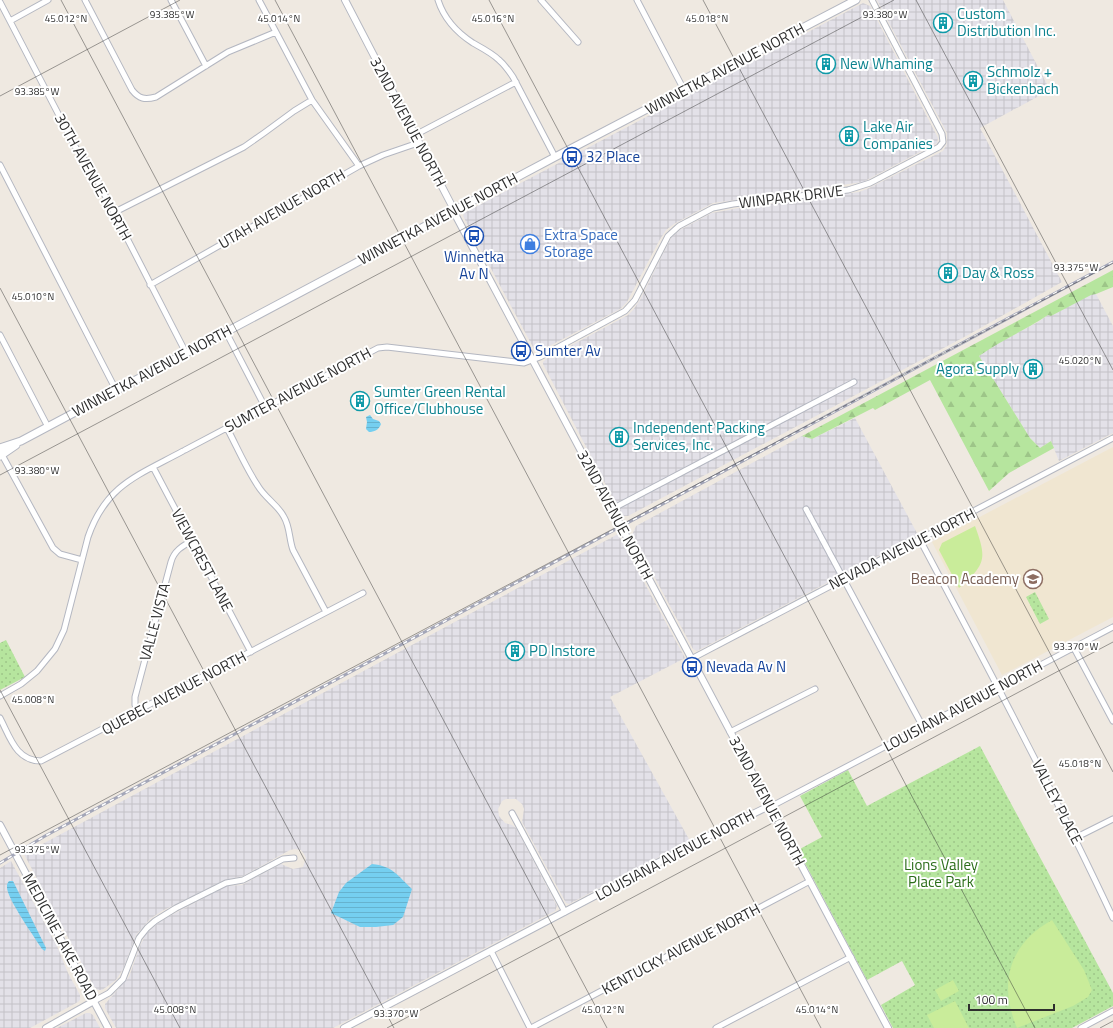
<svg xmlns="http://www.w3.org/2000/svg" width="1113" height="1028" viewBox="0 0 1113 1028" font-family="'Titillium Web',sans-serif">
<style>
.industrial{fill:url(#industrial-grid)}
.education{fill:#f0e6d1}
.grass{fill:url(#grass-dots)}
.forest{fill:url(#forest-firs)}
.pitch{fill:#c9ec9a}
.water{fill:url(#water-rules)}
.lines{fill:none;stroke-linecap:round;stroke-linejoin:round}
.minor-casing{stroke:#b4b7c1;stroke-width:7}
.tertiary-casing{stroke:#b4b7c1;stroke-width:8}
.secondary-casing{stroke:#b4b7c1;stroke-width:9}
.minor{stroke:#fff;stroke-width:5}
.tertiary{stroke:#fff;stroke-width:6}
.secondary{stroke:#fff;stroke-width:7}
.rail-casing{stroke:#a3a6b8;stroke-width:3}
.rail{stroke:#fff;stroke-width:1.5;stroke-dasharray:4.5;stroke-linecap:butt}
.ticks{fill:none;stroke:#2e2e2e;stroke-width:1;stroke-opacity:0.45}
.labels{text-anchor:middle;stroke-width:4;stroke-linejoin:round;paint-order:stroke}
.culture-label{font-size:15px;fill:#0d838f;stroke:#fff;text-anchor:start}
.street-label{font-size:15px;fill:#2e2e2e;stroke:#fff}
.transit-label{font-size:15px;fill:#164399;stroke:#fff;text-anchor:start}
.shop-label{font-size:15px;fill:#366cbe;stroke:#fff;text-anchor:start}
.education-label{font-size:15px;fill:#785e54;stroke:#fff;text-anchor:end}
.park-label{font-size:15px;fill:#2c6e1b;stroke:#fff}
.ticks-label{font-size:10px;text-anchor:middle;fill:#2e2e2e;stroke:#fff;stroke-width:4;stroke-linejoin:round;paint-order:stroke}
</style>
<defs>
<pattern id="industrial-grid" width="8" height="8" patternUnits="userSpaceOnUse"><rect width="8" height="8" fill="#e3e1e8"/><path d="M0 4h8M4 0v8" fill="none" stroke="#c3c1c7"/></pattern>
<pattern id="grass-dots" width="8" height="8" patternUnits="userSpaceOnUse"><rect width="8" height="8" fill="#b6e59e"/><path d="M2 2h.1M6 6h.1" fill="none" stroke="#9dc588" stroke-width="1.8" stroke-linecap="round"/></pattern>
<pattern id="forest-firs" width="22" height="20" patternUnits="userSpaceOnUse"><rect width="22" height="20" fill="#b6e59e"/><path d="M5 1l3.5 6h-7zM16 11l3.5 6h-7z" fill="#9dc588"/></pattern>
<pattern id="water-rules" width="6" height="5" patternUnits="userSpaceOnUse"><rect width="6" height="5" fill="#75cff0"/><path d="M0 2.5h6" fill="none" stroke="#66b2ce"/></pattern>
</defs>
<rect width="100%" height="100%" fill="#efe9e1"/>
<path class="industrial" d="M877,0H1003L1050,90L980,128L1062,282L968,335L628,516H622L543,364V362L546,359L628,315L633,310L640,300L671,238L680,230L712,213L739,208L859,192L867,189L943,151L947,144V133Z
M863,3L870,6L938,138L937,143L863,182L713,203L674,224L666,230L659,241L627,302L620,309L540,351H535L463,216L464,213Z
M1091,294H1096L1113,326V433L1059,461L1051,441L1040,448L1030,438L979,356L992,346L1038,322L1048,315L1051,316Z
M855,418L918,535L697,651L693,649L632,535L636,526L802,436L812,439Z
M618,534L685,658L610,697L690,841L569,904L566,903L522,822L524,809L522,804L516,799H506L502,801L498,809L499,816L505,823L512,825L516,828L557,906L555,911L333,1028H116L105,1008V1004L129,977L140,946L146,934L157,924L166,918L227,886L242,885L281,864L293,869L303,867L306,858L304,854L301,850L295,849L290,850L243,876L224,880L162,911L150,919L136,935L123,969L116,980L102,990H98L94,987L24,854Z
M11,861L57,946L68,973L80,995V1000L78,1002L30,1028H0V868Z
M86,1013H90L93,1015L100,1028H57Z"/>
<path class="education" d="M1113,447V617L1002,675L932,542Z"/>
<path class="grass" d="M1035,592L1049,619L1040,624L1026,597Z
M6,640L25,677L0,690V643Z
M980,746L1113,993V1006L1072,1028H893L881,1005L915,985L902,961L867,980L798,850L822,837L800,796L848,770L867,806Z"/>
<path class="forest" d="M1113,270V287L1096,294L1091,295L1051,316L1048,315C1026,330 1001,340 979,356L1030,438L1040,448L1051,441L1054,448L1009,473L989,491L930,380L875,410L873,408L812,439L802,436Z"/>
<path class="pitch" d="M975,526C987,559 986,564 959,588L939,550L942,543Z
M1052,920L1084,970L1092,990L1088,997L1073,1006L1017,1028C998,983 1009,944 1052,920Z
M953,980L959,991L941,1001L935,990Z
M955,1001L969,1028H934L927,1015Z"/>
<path class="water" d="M370,415L373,419L379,421L381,424C379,430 374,432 369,432L366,429L367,422L366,417Z
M372,864C393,866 398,876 412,889L403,917L393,925L376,927H360L331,913L339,892L346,883Z
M9,881H13L14,883L46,948L45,951L42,949C35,938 6,897 7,887C7,884 7,884 9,881Z"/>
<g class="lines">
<g class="minor-casing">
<path id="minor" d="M85,0L132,90C139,99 145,100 156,97L228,52L276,32
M171,0L206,66
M259,0L312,100L359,166
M438,0C444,19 456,32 473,43C482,48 492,53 499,60C505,65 509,71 513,77L555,157
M541,0L578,42
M637,0L684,90
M0,2L76,148L92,170L186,353
M10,21L48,0
M415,135L516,82
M0,165L116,390
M113,213L244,147L264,133L294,111L312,100
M150,285L359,166L383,155L418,143
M226,332L265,407
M0,335L48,427
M227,428C237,447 246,468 258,486C265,498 278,505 284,517C290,527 289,539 293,550L326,612
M185,450L378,348L387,347L524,363L540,357L625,311L635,300L668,236L679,226L713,208L733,204L848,190L870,183L939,147L943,142L942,134L872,0
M1,453L53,548L60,554L82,560
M153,467L251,652
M612,509L854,382
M806,509L923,727
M919,538C986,664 1053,790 1113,918
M1074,648L1113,721
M691,659L1113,438
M0,696L21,684L37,671L55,649L64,630L88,537C106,485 137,476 183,451
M138,711L135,705V697L171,562C174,551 182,546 192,541
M0,718C10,737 16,761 41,761L363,593
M730,732L815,689
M770,807L1113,627
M512,813L565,912
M1075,838L1113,819
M491,951L530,1028
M94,1001L109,993L123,979L139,938L147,928L155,921L176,908L226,883L243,880L283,859L294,858
M531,1028L810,881
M716,1028L851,957
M1081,1028L1113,1011"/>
</g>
<g class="tertiary-casing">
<path id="tertiary" d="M345,0L451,204L457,218L888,1028
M0,825L108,1028
M46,1028L94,1001
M344,1028L720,830L765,808L770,807"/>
</g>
<g class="secondary-casing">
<path id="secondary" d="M0,448L21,441L555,157L856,0
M0,456L16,445"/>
</g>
<use href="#minor" class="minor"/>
<use href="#tertiary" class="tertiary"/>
<use href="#secondary" class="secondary"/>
<g class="rail-casing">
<path id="rail" d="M0,863L45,836C401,645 757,453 1113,262"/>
</g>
<use href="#rail" class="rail"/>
</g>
<path class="ticks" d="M61,0L607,1028M275,0L821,1028M489,0L1035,1028M703,0L1113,772M916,0L1113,370M0,96L180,0M0,288L394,1028M0,475L894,0M0,690L180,1028M0,855L1113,263M387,1028L1113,642M1100,1028L1113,1021"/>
<defs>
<g id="building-ring" transform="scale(1)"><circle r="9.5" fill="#fff" stroke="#0f9aa8" stroke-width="1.5"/><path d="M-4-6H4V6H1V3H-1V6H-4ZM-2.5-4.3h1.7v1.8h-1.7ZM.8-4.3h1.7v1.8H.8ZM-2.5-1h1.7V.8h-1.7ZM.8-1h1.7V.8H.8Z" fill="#0f9aa8"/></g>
<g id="bus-ring" transform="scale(1)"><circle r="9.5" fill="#fff" stroke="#1a4fb4" stroke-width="1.5"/><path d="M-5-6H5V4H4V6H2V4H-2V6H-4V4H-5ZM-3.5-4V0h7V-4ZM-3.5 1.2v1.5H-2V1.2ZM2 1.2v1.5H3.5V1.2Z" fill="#1a4fb4"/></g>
<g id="shop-ring" transform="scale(1)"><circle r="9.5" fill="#fff" stroke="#3f7fe0" stroke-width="1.5"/><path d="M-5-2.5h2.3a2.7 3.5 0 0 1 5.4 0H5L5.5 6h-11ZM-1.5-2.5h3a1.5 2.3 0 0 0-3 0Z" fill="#3f7fe0"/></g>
<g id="school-ring" transform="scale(1)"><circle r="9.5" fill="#fff" stroke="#8d6e63" stroke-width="1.5"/><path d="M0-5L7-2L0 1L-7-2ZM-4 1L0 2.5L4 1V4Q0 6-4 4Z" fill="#8d6e63"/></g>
</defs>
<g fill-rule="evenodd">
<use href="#building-ring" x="943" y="23"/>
<use href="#building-ring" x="826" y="64"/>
<use href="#building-ring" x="973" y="81"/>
<use href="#building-ring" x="849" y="136"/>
<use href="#bus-ring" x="572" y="157"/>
<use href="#bus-ring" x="474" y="236"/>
<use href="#shop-ring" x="530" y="244"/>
<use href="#building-ring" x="948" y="273"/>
<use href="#bus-ring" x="521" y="351"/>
<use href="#building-ring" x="1033" y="369"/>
<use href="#building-ring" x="360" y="401"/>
<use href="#building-ring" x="619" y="437"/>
<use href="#school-ring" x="1033" y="579"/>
<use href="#building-ring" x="515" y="651"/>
<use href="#bus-ring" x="692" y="667"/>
</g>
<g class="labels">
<g class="culture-label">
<text x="957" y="19">Custom<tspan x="957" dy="17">Distribution Inc.</tspan></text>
<text x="840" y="69">New Whaming</text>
<text x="987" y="77">Schmolz +<tspan x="987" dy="17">Bickenbach</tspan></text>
<text x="863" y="132">Lake Air<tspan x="863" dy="17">Companies</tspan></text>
<text x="962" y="278">Day &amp; Ross</text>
<text x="1019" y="374" text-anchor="end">Agora Supply</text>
<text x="374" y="397">Sumter Green Rental<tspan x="374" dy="17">Office/Clubhouse</tspan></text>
<text x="633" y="433">Independent Packing<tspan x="633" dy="17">Services, Inc.</tspan></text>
<text x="529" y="656">PD Instore</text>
</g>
<g class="street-label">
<text transform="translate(725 69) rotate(-28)" y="5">WINNETKA AVENUE NORTH</text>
<text transform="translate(408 122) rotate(62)" y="5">32ND AVENUE NORTH</text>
<text transform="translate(93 177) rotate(61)" y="5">30TH AVENUE NORTH</text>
<text transform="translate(791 197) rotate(-7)" y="5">WINPARK DRIVE</text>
<text transform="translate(282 209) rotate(-30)" y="5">UTAH AVENUE NORTH</text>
<text transform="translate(438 219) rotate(-28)" y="5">WINNETKA AVENUE NORTH</text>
<text transform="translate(152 371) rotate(-28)" y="5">WINNETKA AVENUE NORTH</text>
<text transform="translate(298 390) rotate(-28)" y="5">SUMTER AVENUE NORTH</text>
<text transform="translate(615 515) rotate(62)" y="5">32ND AVENUE NORTH</text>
<text transform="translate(902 549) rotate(-27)" y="5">NEVADA AVENUE NORTH</text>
<text transform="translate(202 560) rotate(62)" y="5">VIEWCREST LANE</text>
<text transform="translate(155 622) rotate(-75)" y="5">VALLE VISTA</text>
<text transform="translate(174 693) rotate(-28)" y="5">QUEBEC AVENUE NORTH</text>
<text transform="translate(963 706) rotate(-28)" y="5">LOUISIANA AVENUE NORTH</text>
<text transform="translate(767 801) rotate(62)" y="5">32ND AVENUE NORTH</text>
<text transform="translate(1057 802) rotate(63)" y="5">VALLEY PLACE</text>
<text transform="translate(675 855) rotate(-28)" y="5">LOUISIANA AVENUE NORTH</text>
<text transform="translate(60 937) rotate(62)" y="5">MEDICINE LAKE ROAD</text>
<text transform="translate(681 949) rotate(-28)" y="5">KENTUCKY AVENUE NORTH</text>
</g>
<g class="transit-label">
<text x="586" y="162">32 Place</text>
<text x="474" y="262" text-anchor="middle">Winnetka<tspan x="474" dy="17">Av N</tspan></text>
<text x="535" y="356">Sumter Av</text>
<text x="706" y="672">Nevada Av N</text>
</g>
<g class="shop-label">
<text x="544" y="240">Extra Space<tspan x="544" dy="17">Storage</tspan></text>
</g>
<g class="education-label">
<text x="1019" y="584">Beacon Academy</text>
</g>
<g class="park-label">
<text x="941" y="870">Lions Valley<tspan x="941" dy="17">Place Park</tspan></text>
</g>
</g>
<g class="ticks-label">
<text x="172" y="18">93.385°W</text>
<text x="885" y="18">93.380°W</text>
<text x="66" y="22">45.012°N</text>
<text x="279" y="22">45.014°N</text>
<text x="493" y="22">45.016°N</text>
<text x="707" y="22">45.018°N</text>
<text x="37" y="95">93.385°W</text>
<text x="1076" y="271">93.375°W</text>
<text x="33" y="300">45.010°N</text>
<text x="1080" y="364">45.020°N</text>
<text x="37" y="474">93.380°W</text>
<text x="1076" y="650">93.370°W</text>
<text x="33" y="703">45.008°N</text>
<text x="1080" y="767">45.018°N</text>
<text x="37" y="853">93.375°W</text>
<text x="175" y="1013">45.008°N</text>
<text x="603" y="1013">45.012°N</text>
<text x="817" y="1013">45.014°N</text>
<text x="396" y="1017">93.370°W</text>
</g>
<path d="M969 1004v6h85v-6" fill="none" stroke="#2e2e2e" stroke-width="2"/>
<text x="975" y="1004" font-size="12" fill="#2e2e2e" stroke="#ffffff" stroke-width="3" paint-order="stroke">100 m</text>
</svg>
